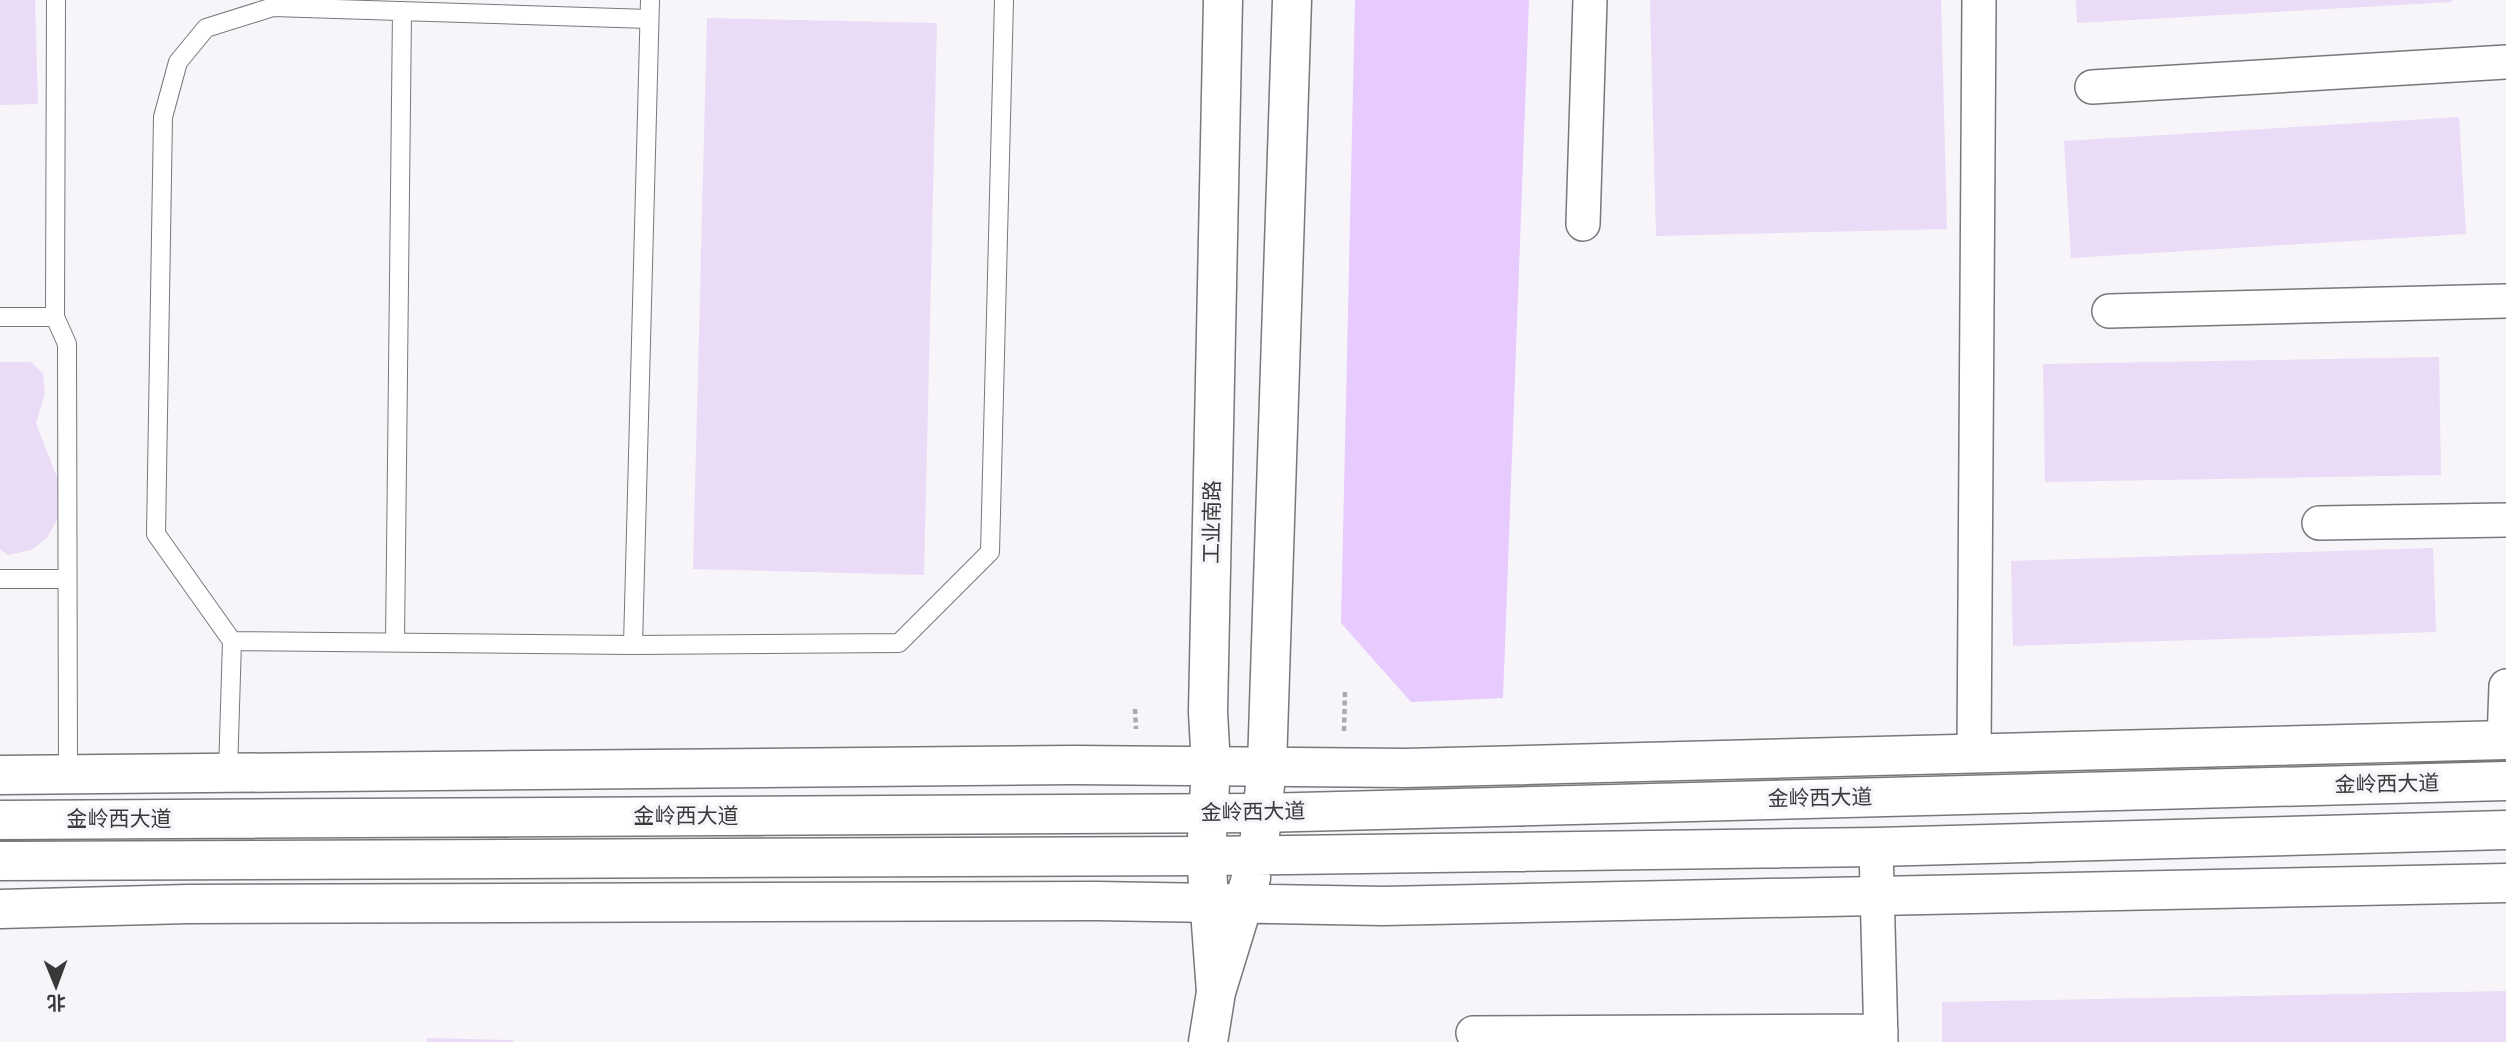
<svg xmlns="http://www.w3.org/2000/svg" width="2506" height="1042" viewBox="0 0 2506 1042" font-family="'Source Serif 4','Noto Sans SC',serif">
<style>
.green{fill:#e7cafe}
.building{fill:#eadbf6}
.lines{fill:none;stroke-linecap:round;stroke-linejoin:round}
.lane-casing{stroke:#79777b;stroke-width:20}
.street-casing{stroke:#79777b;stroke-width:36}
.secondary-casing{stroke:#79777b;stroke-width:41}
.primary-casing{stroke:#79777b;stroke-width:41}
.path{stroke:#abaaac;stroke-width:4.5;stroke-dasharray:5 3.5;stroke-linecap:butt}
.lane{stroke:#fff;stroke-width:18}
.street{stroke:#fff;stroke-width:33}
.secondary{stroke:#fff;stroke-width:38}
.primary{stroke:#fff;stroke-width:38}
.labels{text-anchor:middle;stroke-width:7;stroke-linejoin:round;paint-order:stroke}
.street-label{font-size:21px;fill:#3a393a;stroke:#f7f5f9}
</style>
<rect width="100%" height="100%" fill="#f7f5f9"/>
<path class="green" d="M1355,0H1529L1503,698L1411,702L1341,623Z"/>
<path class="building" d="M0,0H35L38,104L0,105Z
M1650,0H1941L1947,229L1656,236Z
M2076,0H2452V2L2077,23Z
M707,18L937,23L924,575L693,569Z
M2459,117L2466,234L2071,258L2064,141Z
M2439,357L2441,475L2045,482L2043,364Z
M0,362H31L43,374L45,393L36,423L60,485L63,509L47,538L31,550L8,555L0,549Z
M2433,548L2436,632L2013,646L2011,561Z
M2506,991V1042H1942V1002Z
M427,1038L513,1040V1042H427Z"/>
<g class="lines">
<g class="lane-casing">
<path id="lane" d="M56,0L55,317L67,344L68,774
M0,317H55
M0,579H67
M232,641L156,534L163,117L178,62L206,28L273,7L649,19
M395,642L402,11
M633,645L899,643L990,552L1004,0
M228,773L232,641L633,645L650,0"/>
</g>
<g class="street-casing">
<path id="street" d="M2092,87L2506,62
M1583,224L1590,0
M2109,311L2506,301
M2319,523L2506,520
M2504,741L2506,686
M1974,753L1979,0
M1876,847L1881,1042
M1473,1033L1881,1031"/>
</g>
<g class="secondary-casing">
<path id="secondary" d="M0,775L1075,765L1405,768L2506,740
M0,820L1263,813L2506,781
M0,861L1206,856L1876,847L2506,830
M0,909L188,904L1096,901L1383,906L2506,883
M1208,1042L1216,992L1251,878"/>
</g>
<g class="primary-casing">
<path id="primary" d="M1258,855L1267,766L1292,0
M1216,992L1206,856L1211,766L1208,712L1223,0"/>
</g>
<path class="path" d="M1135,709L1136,729
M1344,731L1345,691"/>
<use href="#lane" class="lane"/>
<use href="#street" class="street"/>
<use href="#secondary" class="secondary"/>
<use href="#primary" class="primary"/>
</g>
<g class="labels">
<g class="street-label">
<text transform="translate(1212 522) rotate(-89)" y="7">工业南路</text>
<text transform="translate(2387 784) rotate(-1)" y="7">金岭西大道</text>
<text transform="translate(1820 798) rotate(-1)" y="7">金岭西大道</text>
<text transform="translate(1253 812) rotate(-1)" y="7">金岭西大道</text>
<text x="686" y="823">金岭西大道</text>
<text x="119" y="826">金岭西大道</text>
</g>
</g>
<g transform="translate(56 986) rotate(179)" stroke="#f7f5f9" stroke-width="5" paint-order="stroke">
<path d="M0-5L12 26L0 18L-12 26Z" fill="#3a393a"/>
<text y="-10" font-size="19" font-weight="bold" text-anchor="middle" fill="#3a393a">北</text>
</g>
</svg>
